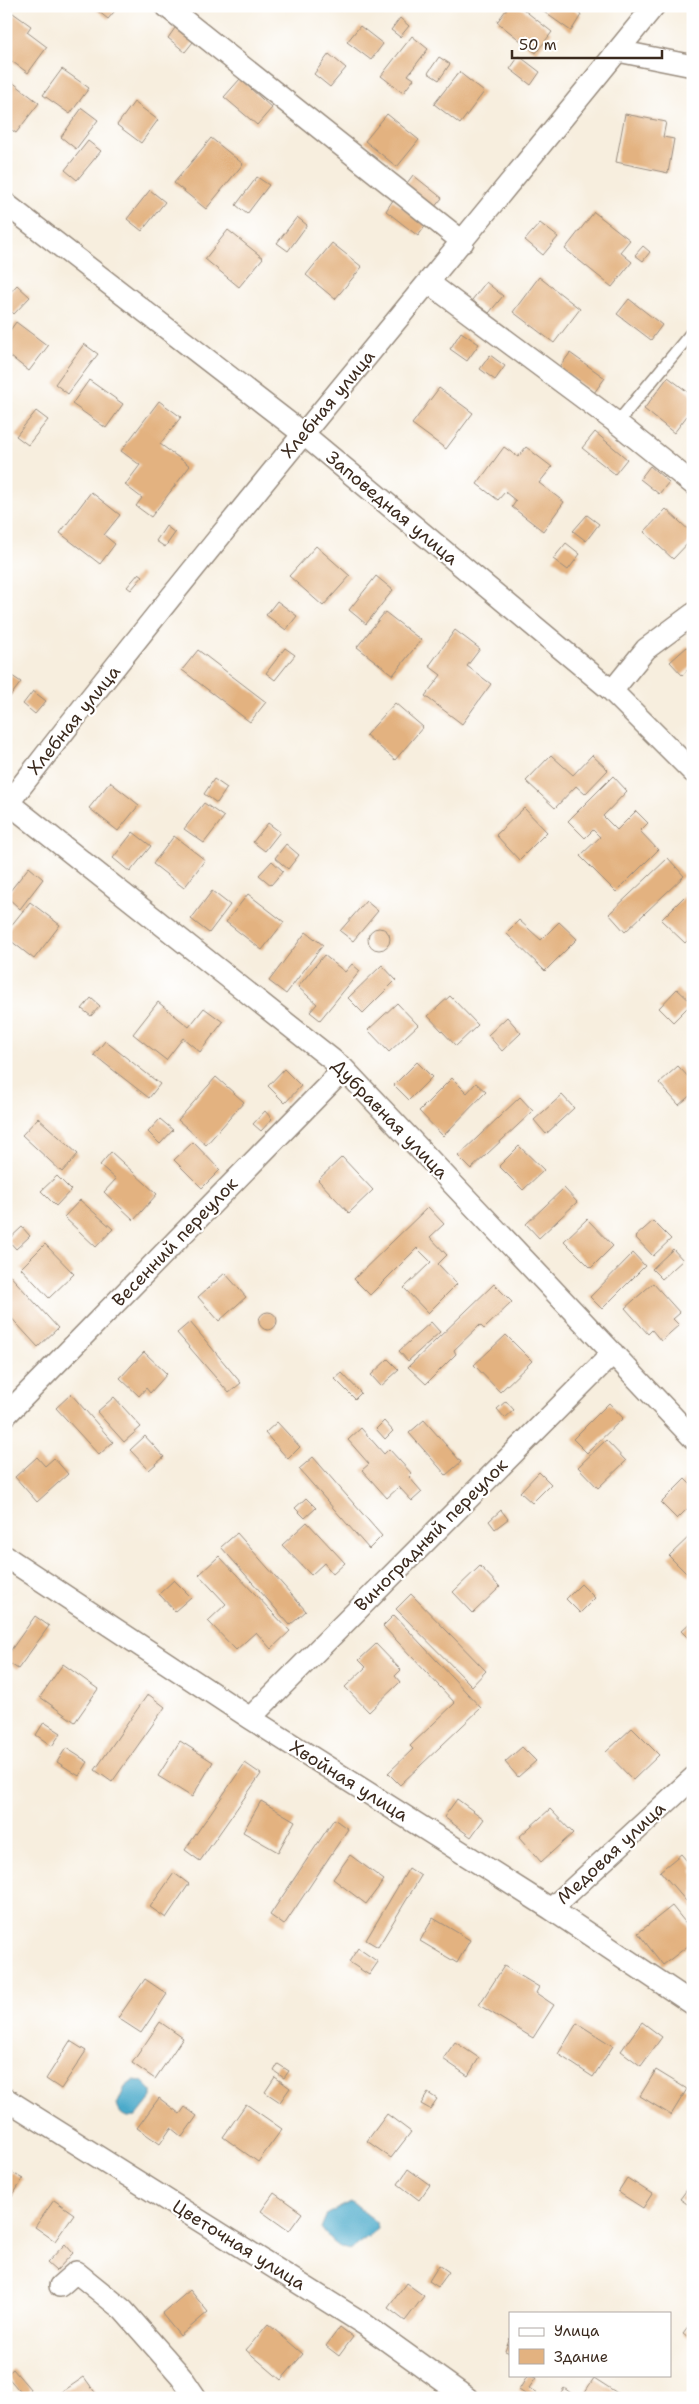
<svg xmlns="http://www.w3.org/2000/svg" width="699" height="2404" viewBox="0 0 699 2404" font-family="'Shantell Sans',sans-serif">
<style>
.water{fill:#4baaca;stroke:#436a74}
.building{fill:#e3b280}
.lines{fill:none;stroke-linecap:round;stroke-linejoin:round}
.service-casing{stroke:#998c7e;stroke-width:14}
.minor-casing{stroke:#998c7e;stroke-width:24}
.service{stroke:#fff;stroke-width:11}
.minor{stroke:#fff;stroke-width:21}
.labels{text-anchor:middle;stroke-width:4.5;stroke-linejoin:round;paint-order:stroke}
.street-label{font-size:18px;fill:#3b2a1e;stroke:#fff}
</style>
<rect width="100%" height="100%" fill="#fff"/>
<filter id="ink" filterUnits="userSpaceOnUse"><feTurbulence type="fractalNoise" baseFrequency=".02" numOctaves="2"/><feDisplacementMap in="SourceGraphic" scale="10" xChannelSelector="R" yChannelSelector="G"/><feConvolveMatrix kernelMatrix="1 2 1 2 8 2 1 2 1" color-interpolation-filters="sRGB"/></filter>
<filter id="wash" filterUnits="userSpaceOnUse"><feTurbulence type="fractalNoise" baseFrequency=".0096" numOctaves="4" result="noise"/><feDisplacementMap in="SourceGraphic" scale="20" xChannelSelector="R" yChannelSelector="G"/><feGaussianBlur stdDeviation="1.12" result="paint"/><feColorMatrix in="noise" values="0 0 0 0 0 0 0 0 0 0 0 0 0 0 0 0 0 1.4 0 .05"/><feComposite in="paint" operator="in"/></filter>
<g filter="url(#wash)">
<rect width="100%" height="100%" fill="#f7eede"/>
<path class="water" d="M134,2080L142,2081L152,2091V2097L136,2117C125,2118 120,2116 117,2105L125,2087Z
M351,2202L377,2222L378,2229L350,2250C337,2248 329,2239 321,2228L327,2214Z"/>
<g id="blocks">
<path class="building" d="M96,6H119L108,19L94,8Z
M509,6H519L552,32L536,53L497,22Z
M548,6H569L581,15L571,31L544,12Z
M6,8L31,26L27,32L47,47L28,73L6,57Z
M400,18L409,26L400,37L391,30Z
M360,26L383,44L371,60L347,42Z
M175,28L193,42L185,52L168,38Z
M412,36L428,49L408,75L414,79L403,93L381,76Z
M329,54L346,68L330,87L314,74Z
M519,56L540,72L531,85L510,69Z
M439,57L450,64L439,80L428,73Z
M62,69L89,88L70,114L43,95Z
M459,72L484,92L460,124L434,104Z
M240,79L272,108L257,125L224,97Z
M11,81L39,103L16,133L6,126V87Z
M134,102L158,120L141,143L117,125Z
M82,108L98,120L76,149L61,137Z
M387,114L419,140L397,167L365,141Z
M625,114L666,122L663,137L674,139L668,173L616,162Z
M211,138L243,164L206,209L174,183Z
M88,141L101,151L77,180L65,170Z
M413,175L442,198L433,209L404,187Z
M257,177L269,185L247,214L236,205Z
M150,190L165,202L142,231L127,219Z
M393,200L426,225L418,236L386,211Z
M594,212L630,240L620,252L632,262L612,287L565,249Z
M297,217L307,225L288,251L277,243Z
M540,223L558,237L543,255L525,240Z
M228,230L263,258L239,287L205,259Z
M332,243L362,267L335,299L306,275Z
M643,246L650,252L643,261L635,255Z
M539,277L580,309L554,343L513,312Z
M486,282L503,296L489,313L472,300Z
M17,285L30,297L14,314L6,307V297Z
M629,299L662,325L651,340L617,314Z
M16,322L48,346L29,371L6,353V336Z
M461,332L479,344L467,361L450,349Z
M84,344L98,354L68,394L55,384Z
M570,353L605,378L594,393L559,368Z
M490,355L505,366L495,380L480,369Z
M668,377L693,396V408L674,433L644,409Z
M89,380L123,404L106,428L72,404Z
M439,388L473,413L446,449L412,424Z
M159,401L181,417L160,444L190,466L151,517L136,506L142,498L125,485L140,465L121,451Z
M36,411L48,420L28,445L16,436Z
M595,432L627,459L615,474L582,448Z
M504,447L518,457L526,447L552,467L539,483L564,502L543,531L512,507L516,501L505,492L498,500L477,484Z
M650,466L669,482L659,494L640,479Z
M91,492L120,515L104,535L115,544L100,564L60,533Z
M666,509L693,534V538L673,559L644,532Z
M587,515L599,524L586,541L573,531Z
M166,526L175,533L165,547L156,541Z
M566,543L580,554L568,570L553,559Z
M316,546L350,576L323,606L289,576Z
M139,573L143,576L131,590L127,587Z
M376,576L393,590L366,624L349,610Z
M277,601L297,616L286,630L266,615Z
M385,612L421,640L393,675L357,647Z
M455,630L480,649L467,666L491,684L462,724L425,696L441,675L429,666Z
M688,646L693,652V665L682,675L670,662Z
M285,648L295,655L275,680L266,673Z
M198,650L266,702L250,722L182,670Z
M6,672L21,682L6,702Z
M33,691L46,701L35,714L23,704Z
M395,703L423,727L395,760L366,735Z
M551,755L573,775L592,755L608,770L585,794L576,786L555,808L526,781Z
M613,776L627,791L603,816L617,830L636,811L648,823L640,831L658,850L616,892L580,856L600,837L593,830L585,838L568,821Z
M214,779L227,788L217,803L204,794Z
M110,782L139,805L118,831L89,808Z
M204,803L224,817L204,843L184,829Z
M524,808L547,832L519,860L496,835Z
M268,823L280,832L265,851L253,842Z
M133,832L151,846L130,872L113,858Z
M174,836L205,860L184,888L153,864Z
M286,844L299,855L288,869L275,858Z
M668,858L684,876L625,932L609,914Z
M272,861L283,871L271,885L259,875Z
M29,867L43,879L20,909L6,896Z
M212,891L230,905L209,933L191,919Z
M690,891L693,894V935L685,943L661,920Z
M248,894L284,922L262,950L226,922Z
M366,901L378,911L353,941L340,931Z
M30,902L60,925L34,959L6,937V932Z
M519,920L541,940L559,922L577,939L545,971L506,933Z
M368 939a11 11 0 1 1 22 0a11 11 0 1 1-22 0Z
M306,932L323,945L286,994L269,981Z
M324,955L345,972L352,964L360,971L320,1020L310,1012L317,1004L298,987Z
M382,965L396,980L363,1013L348,998Z
M677,989L692,1003L673,1022L659,1008Z
M450,996L478,1025L456,1046L428,1016Z
M91,998L100,1006L91,1016L82,1009Z
M158,1002L189,1027L204,1008L223,1022L200,1052L183,1038L166,1060L133,1034Z
M397,1003L418,1025L389,1052L368,1030Z
M507,1017L521,1033L502,1051L488,1035Z
M105,1041L160,1084L149,1098L94,1055Z
M417,1062L432,1077L409,1100L394,1085Z
M678,1066L693,1082V1093L679,1105L659,1083Z
M284,1069L301,1086L285,1103L268,1086Z
M216,1077L244,1102L206,1145L178,1120Z
M452,1078L467,1093L476,1083L486,1092L443,1136L419,1111Z
M562,1095L574,1108L546,1134L534,1120Z
M520,1097L533,1111L471,1169L458,1156Z
M265,1111L272,1119L261,1131L253,1124Z
M38,1118L78,1154L62,1172L22,1135Z
M160,1119L173,1130L160,1144L148,1132Z
M193,1142L220,1170L202,1188L174,1160Z
M519,1146L544,1170L523,1190L499,1166Z
M111,1152L157,1194L134,1220L104,1192L116,1179L100,1165Z
M342,1157L373,1190L349,1213L318,1180Z
M57,1176L71,1190L56,1206L41,1191Z
M564,1188L577,1202L539,1238L526,1224Z
M80,1200L113,1229L96,1247L64,1217Z
M428,1207L444,1224L430,1237L447,1255L438,1264L457,1284L428,1313L404,1288L431,1262L417,1248L370,1295L354,1279Z
M587,1219L613,1246L591,1268L564,1241Z
M653,1221L671,1239L653,1256L635,1237Z
M22,1227L30,1236L16,1249L8,1240Z
M45,1244L74,1274L49,1298L21,1268Z
M673,1249L683,1260L662,1279L652,1269Z
M633,1253L645,1266L602,1309L590,1297Z
M6,1271L58,1328L38,1347L6,1312Z
M225,1273L246,1297L219,1321L198,1297Z
M653,1283L680,1313L673,1319L679,1325L661,1341L652,1330L648,1334L625,1308Z
M494,1284L512,1302L484,1329L480,1325L454,1350L456,1354L426,1384L408,1367Z
M259 1321a9 9 0 1 1 18 0a9 9 0 1 1-18 0Z
M190,1322L241,1383L229,1393L177,1333Z
M431,1322L440,1332L408,1361L399,1351Z
M506,1335L532,1361L500,1392L474,1365Z
M144,1352L167,1374L150,1393L146,1388L139,1396L120,1378Z
M388,1359L399,1370L381,1386L371,1375Z
M342,1373L361,1393L355,1399L335,1379Z
M71,1394L113,1442L99,1455L56,1408Z
M114,1397L141,1427L124,1442L97,1412Z
M506,1401L514,1410L505,1418L497,1409Z
M609,1403L623,1418L587,1453L573,1439Z
M424,1420L461,1462L446,1475L409,1433Z
M384,1421L393,1431L385,1439L376,1429Z
M277,1422L300,1447L288,1459L265,1433Z
M361,1428L384,1454L389,1449L412,1474L409,1477L422,1492L412,1501L399,1487L387,1498L362,1470L369,1464L348,1440Z
M145,1436L164,1457L149,1470L130,1450Z
M606,1440L626,1461L598,1488L578,1467Z
M37,1457L45,1466L54,1458L68,1474L37,1502L15,1477Z
M313,1457L382,1536L369,1549L299,1469Z
M539,1472L551,1484L532,1503L520,1492Z
M685,1479L693,1487V1503L677,1519L661,1503Z
M306,1498L316,1508L305,1518L295,1508Z
M501,1510L508,1519L495,1529L489,1521Z
M307,1522L345,1563L333,1574L324,1563L311,1575L282,1545Z
M237,1533L306,1611L290,1625L221,1547Z
M693,1533V1580L669,1556Z
M219,1556L290,1631L271,1649L256,1632L236,1650L208,1621L226,1604L199,1575Z
M480,1566L500,1587L473,1613L453,1592Z
M174,1580L191,1597L175,1611L159,1594Z
M581,1584L595,1598L580,1613L566,1599Z
M411,1594L486,1671L472,1686L396,1609Z
M394,1615L481,1708L400,1785L388,1773L413,1749L410,1746L455,1703L383,1626Z
M35,1616L49,1626L18,1669L6,1661V1657Z
M693,1620V1643L681,1631Z
M376,1644L401,1670L395,1676L400,1682L369,1712L345,1687L366,1667L359,1660Z
M63,1664L98,1689L75,1722L40,1697Z
M148,1694L165,1707L112,1782L95,1770Z
M44,1722L61,1733L52,1746L36,1735Z
M632,1728L659,1755L633,1780L606,1752Z
M180,1741L213,1762L192,1797L158,1776Z
M522,1747L536,1761L518,1777L505,1762Z
M66,1748L88,1762L79,1776L57,1762Z
M245,1763L261,1774L200,1861L185,1850Z
M457,1799L484,1819L471,1837L444,1817Z
M261,1801L295,1821L278,1852L243,1832Z
M550,1809L573,1833L541,1862L519,1837Z
M334,1819L348,1829L284,1925L270,1915Z
M681,1854L693,1868V1909L660,1871Z
M350,1855L384,1880L366,1904L333,1879Z
M409,1868L421,1876L378,1947L366,1940Z
M174,1873L189,1884L166,1918L150,1907Z
M672,1906L693,1932V1942L663,1965L638,1933Z
M433,1918L470,1940L457,1963L420,1941Z
M358,1948L378,1962L369,1975L349,1962Z
M504,1966L539,1987L536,1993L554,2005L533,2038L479,2005Z
M145,1979L167,1994L141,2033L118,2018Z
M160,2022L183,2038L155,2079L132,2063Z
M642,2022L662,2037L641,2066L621,2051Z
M577,2023L613,2046L593,2077L558,2054Z
M70,2041L86,2051L61,2089L46,2079Z
M455,2042L479,2058L468,2076L443,2059Z
M278,2064L289,2071L284,2078L274,2071Z
M656,2070L687,2089L671,2115L640,2096Z
M275,2077L290,2088L280,2102L265,2092Z
M428,2093L437,2099L430,2109L421,2104Z
M159,2098L180,2114L185,2107L197,2116L182,2137L171,2128L160,2144L137,2128Z
M246,2104L282,2129L258,2162L223,2137Z
M387,2114L411,2132L391,2158L367,2141Z
M6,2169L23,2179L6,2206Z
M408,2169L430,2185L419,2200L398,2184Z
M627,2178L652,2194L643,2208L618,2192Z
M692,2183H693V2208L680,2199Z
M274,2193L302,2213L289,2231L261,2211Z
M54,2200L74,2214L55,2241L35,2227Z
M65,2244L73,2253L56,2271L47,2263Z
M439,2265L449,2272L438,2287L429,2281Z
M406,2283L424,2296L405,2321L388,2308Z
M190,2290L208,2312L180,2336L162,2314Z
M693,2321V2342L683,2334Z
M268,2324L303,2354L281,2380L246,2350Z
M340,2327L353,2337L339,2356L326,2346Z
M510,2338V2353L505,2351Z
M13,2369L31,2390L24,2396L6,2375Z
M528,2375L536,2378L529,2388L541,2396L540,2398H531L519,2390Z
M84,2377L99,2398H61L59,2394Z
M594,2378L625,2398H581Z
M564,2388L575,2396L574,2398H557Z"/>
</g>
</g>
<g filter="url(#ink)">
<use href="#blocks" fill-opacity="0" stroke="#998c7e" stroke-width="1"/>
<g class="lines">
<g class="service-casing">
<path id="service" d="M617,423L693,331"/>
</g>
<g class="minor-casing">
<path id="minor" d="M166,6L463,242
M618,51L693,66
M6,204L302,433L612,691L693,772
M429,283L617,423L693,484
M612,691L646,649L693,614
M6,801L344,1069L693,1438
M6,806C216,534 438,273 654,6
M6,1415L344,1069
M6,1557L250,1718L551,1909L693,2004
M250,1718L613,1353
M551,1909L693,1778
M6,2099L364,2324L467,2398
M60,2286L76,2272L123,2310L181,2376L196,2398"/>
</g>
<use href="#service" class="service"/>
<use href="#minor" class="minor"/>
</g>
</g>
<g class="labels">
<g class="street-label">
<text transform="translate(328 404) rotate(-50)" y="6">Хлебная улица</text>
<text transform="translate(392 508) rotate(40)" y="6">Заповедная улица</text>
<text transform="translate(74 720) rotate(-51)" y="6">Хлебная улица</text>
<text transform="translate(390 1119) rotate(46)" y="6">Дубравная улица</text>
<text transform="translate(175 1242) rotate(-46)" y="6">Весенний переулок</text>
<text transform="translate(431 1535) rotate(-45)" y="6">Виноградный переулок</text>
<text transform="translate(349 1781) rotate(32)" y="6">Хвойная улица</text>
<text transform="translate(611 1853) rotate(-43)" y="6">Медовая улица</text>
<text transform="translate(239 2245) rotate(32)" y="6">Цветочная улица</text>
</g>
</g>
<rect width="699" height="2404" fill="none" stroke="#fff" stroke-width="25"/>
<rect x="509" y="2312" width="162" height="65" fill="#ffffff" stroke="#b1aaa5"/>
<rect x="519" y="2328" width="25" height="8" fill="#ffffff" stroke="#b1aaa5"/>
<text x="554" y="2336" font-size="15" fill="#3b2a1e">Улица</text>
<rect x="519" y="2349" width="25" height="15" fill="#e3b280" stroke="#b1aaa5"/>
<text x="554" y="2362" font-size="15" fill="#3b2a1e">Здание</text>
<path d="M512 50v8h150v-8" fill="none" stroke="#3b2a1e" stroke-width="2.5"/>
<text x="519" y="50" font-size="15" fill="#3b2a1e" stroke="#ffffff" stroke-width="4" paint-order="stroke">50 m</text>
</svg>
